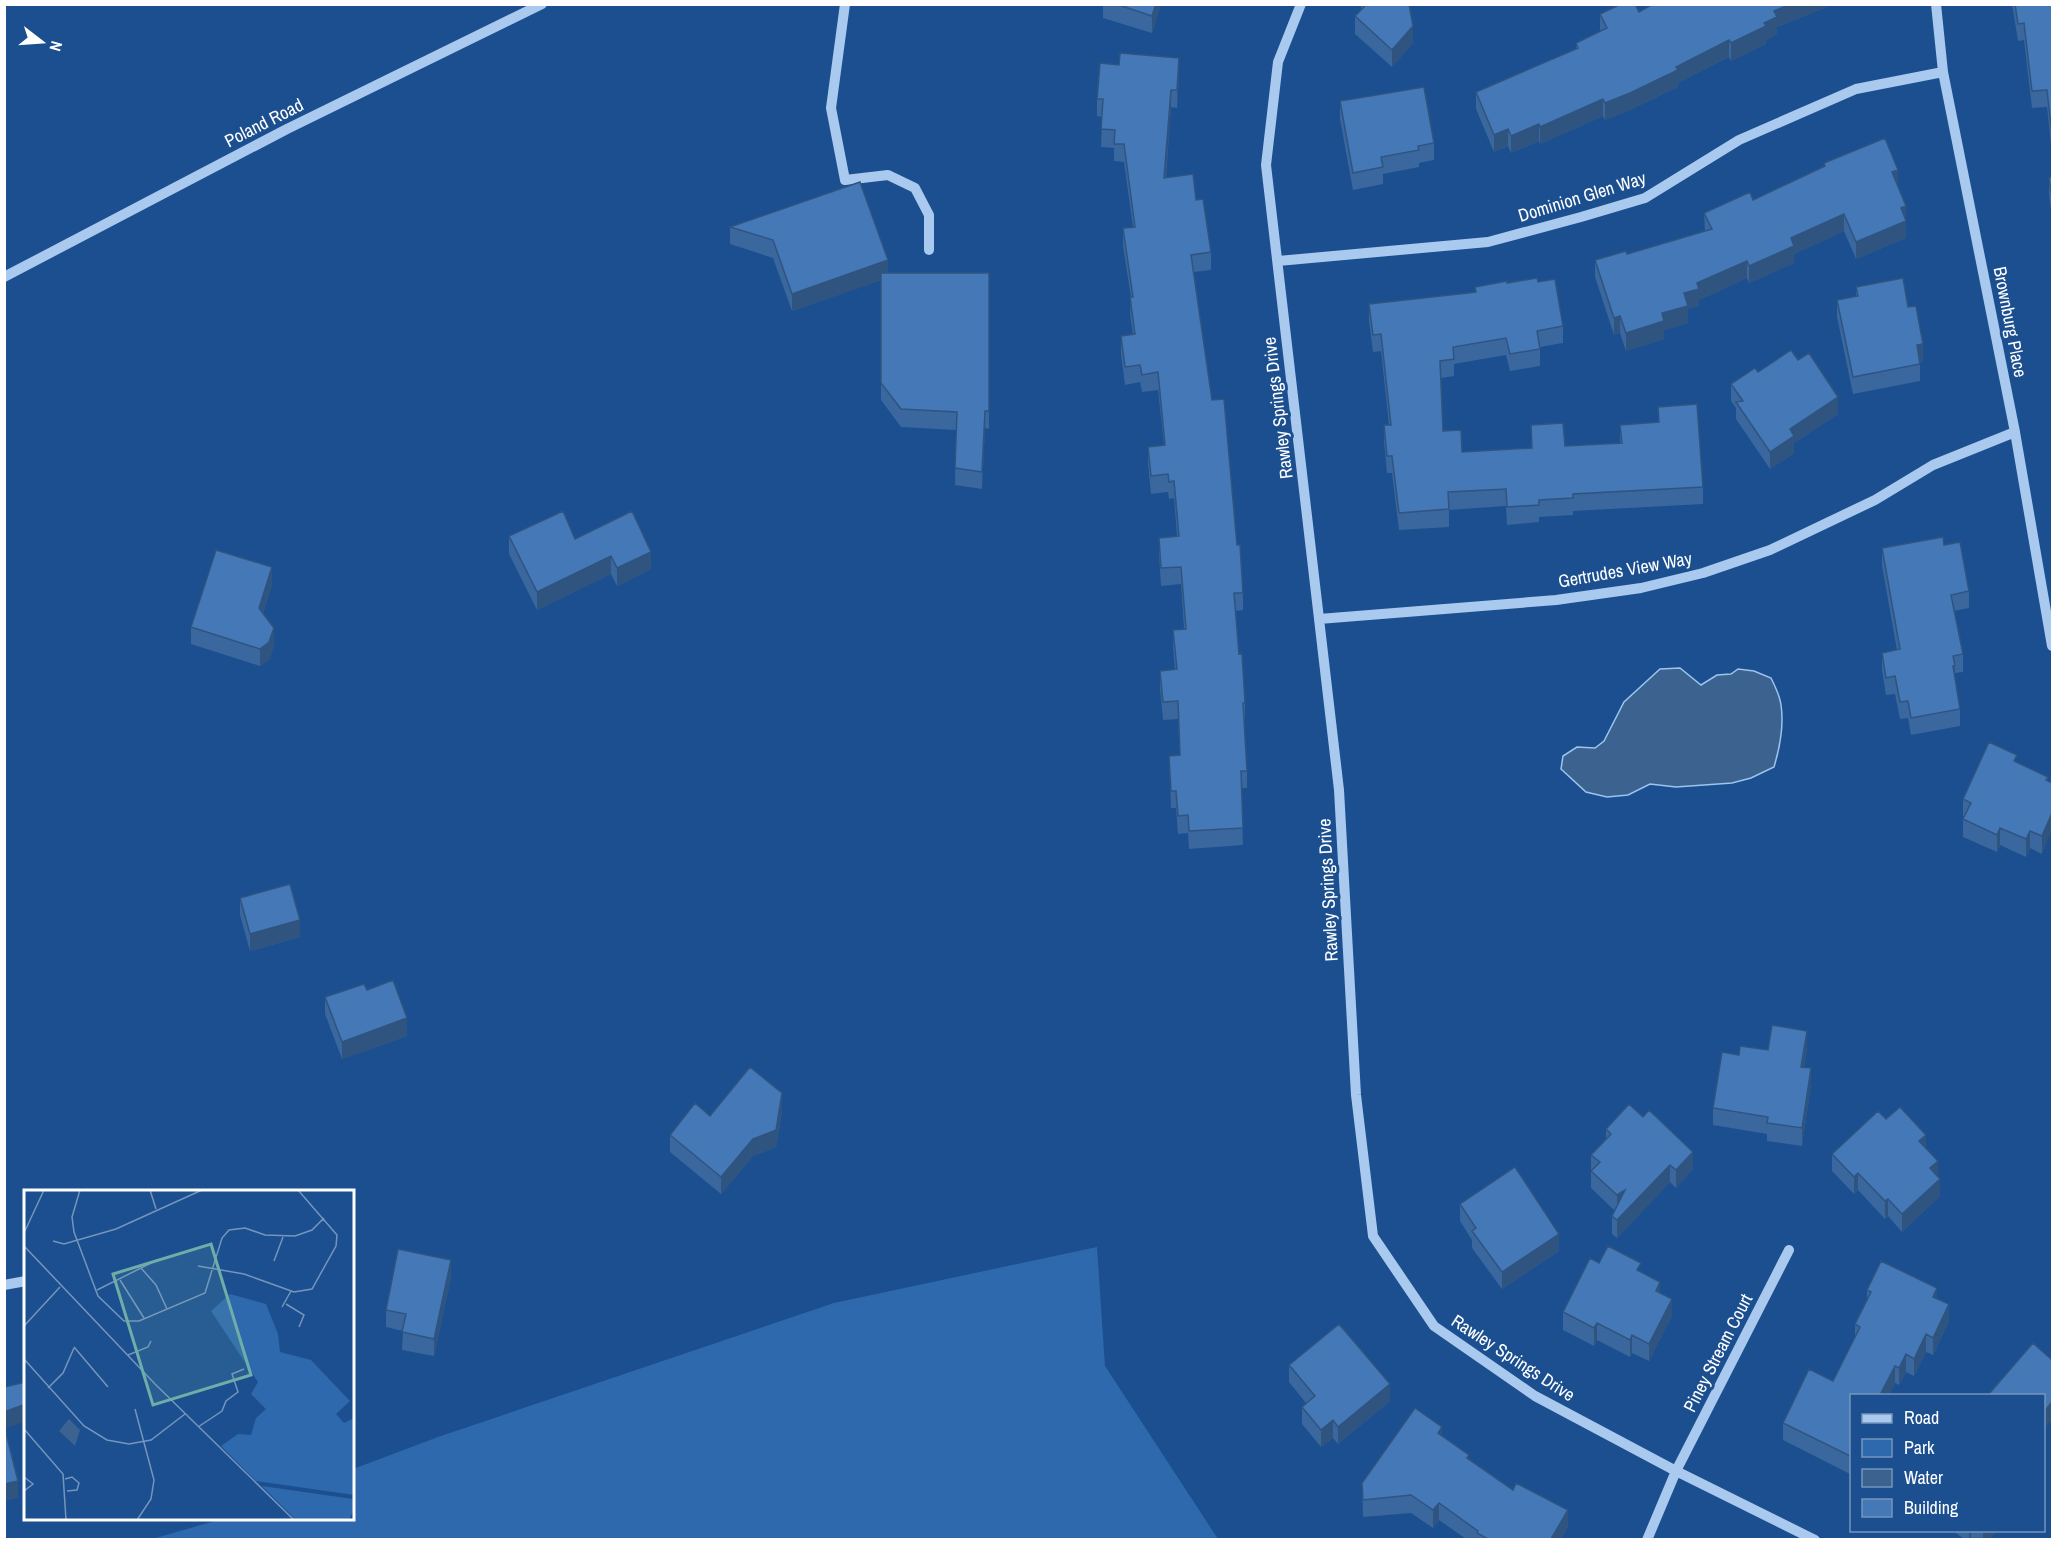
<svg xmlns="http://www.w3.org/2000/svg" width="2057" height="1544" viewBox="0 0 2057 1544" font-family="'Archivo Narrow',sans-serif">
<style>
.green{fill:#2e69ad}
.water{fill:#3c6290;stroke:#9cc4f0;stroke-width:1.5}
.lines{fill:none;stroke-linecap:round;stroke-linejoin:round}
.minor{stroke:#a9c9ee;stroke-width:10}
.wall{fill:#3a679d}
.shaded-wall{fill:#305480}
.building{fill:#4478b7;stroke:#305480;stroke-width:1.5}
.labels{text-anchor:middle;stroke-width:6;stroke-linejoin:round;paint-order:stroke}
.street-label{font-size:18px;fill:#fff;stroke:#1b4f8f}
.inset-road{fill:none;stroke:#7695bc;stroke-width:1.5}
.view{fill:#6fada8;fill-opacity:0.15;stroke:#6fada8;stroke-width:3}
.inset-edge{fill:none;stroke:#fff;stroke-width:3}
</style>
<rect width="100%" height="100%" fill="#1b4f8f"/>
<path class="green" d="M1097,1247L1105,1366L1218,1539H152L222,1519L352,1518L353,1469L438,1437L834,1303Z"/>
<path class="water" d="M1680,668L1701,685L1717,675L1731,674L1738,669L1754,671L1771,678C1775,686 1780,696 1781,705C1784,725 1780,747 1774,767L1751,778L1732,783L1676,787L1650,784L1628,795L1607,797L1586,792L1561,769L1563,756L1577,747L1595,748L1604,741L1624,702L1660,669Z"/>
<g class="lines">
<path class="minor" d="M845,4L831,108L845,180L888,175L915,188L929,215V250
M1301,4L1278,62L1266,165L1339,790L1356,1095L1373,1236L1434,1326L1535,1396L1676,1471L1815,1540
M1936,4L1943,72L2015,432L2052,646
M1278,261L1488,242L1581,217L1645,198L1739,140L1856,89L1943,72
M4,277L287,129L542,4
M1319,619L1556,600L1641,588L1703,573L1770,550L1875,500L1933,465L2015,432
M4,1285L26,1281
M1647,1540L1676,1471L1789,1250"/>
</g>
<path class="wall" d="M1103,4H1161L1152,33L1103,18Z
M1361,4H1409L1413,43L1392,67L1355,34V16L1361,10Z
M1653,4H1834L1777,27V34L1766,40V44L1731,61L1729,57L1678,83V87L1630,110L1605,120L1603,116L1540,144L1539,141L1511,153L1508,146L1494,152L1476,109V92L1576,49V43L1600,32V14L1639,12Z
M2012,4H2052V153L2047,107L2032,108L2024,40L2018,41Z
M1179,75L1177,108L1171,107L1166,177L1196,200L1211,252V270L1194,272L1212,400L1237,545L1243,593V610L1235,611L1239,654L1245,703V720L1244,721L1247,771V788H1241L1243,845L1189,849L1188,833L1178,834L1176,808H1171L1169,756H1180L1178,719L1163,720L1160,688V671L1175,670L1173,647V630L1184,629L1181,584L1161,586L1159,555V538L1177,536L1174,498L1169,499L1168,492L1151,494L1148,464V447L1164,445L1158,390L1142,392L1140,382L1125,385L1121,354V336L1133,335L1130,314L1131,297L1123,246V228L1133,227L1124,162L1114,161V148L1101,147L1102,117L1097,116V99Z
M1340,101L1434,143V160L1419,163V167L1383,174V184L1353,190L1340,119Z
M1824,163L1898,187L1906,219V238L1856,259L1844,231L1794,254V263L1749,283L1747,278L1699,300V306L1688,309V323L1664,330V339L1626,351L1620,333L1614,335L1595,277V260L1627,254L1705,231L1704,213L1753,200L1824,166Z
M2052,177V237L2051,227V209L2049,195V178Z
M730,227L888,273H989V429L985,428L982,489L955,485L956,430L901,427L881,400V280L792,311L773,258L730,244Z
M1538,282L1563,326V343L1540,347V366L1510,371L1506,355L1454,364V376L1441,378L1443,431L1462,452L1531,448V425L1565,446L1620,443V425L1658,422V407L1703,487V504L1573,511V515L1539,517V522L1507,525L1506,506L1449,510V527L1399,530L1392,473H1387L1384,442V425H1389L1381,351L1373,352L1369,321V304L1475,293V287L1507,283Z
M1856,287L1908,307L1923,361L1920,362V381L1853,394L1837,317V300L1856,296Z
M1758,372L1838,414L1794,443V453L1770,469L1736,419V408L1731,401V384Z
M509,536L575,539L651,569L617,586L611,574L537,610L509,554Z
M1944,545L1969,591V608L1954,611L1963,654V672L1955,673V681L1960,709V726L1911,735L1908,718L1900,719L1895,694L1886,695L1882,670V653L1897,650L1882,566V548Z
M272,584L263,613L274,645L269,660L260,666L191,644V627Z
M2017,763L2048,777L2042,854L2030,848L2026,857L2000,845L1997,852L1963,837V819L1964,817L1963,816V799Z
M240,898L300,937L250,951L240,915Z
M367,990L407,1036L342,1059L325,1014V997Z
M1807,1048L1804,1067L1811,1085L1802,1146L1767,1141V1134L1713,1125V1108L1739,1055L1768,1050Z
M782,1111L776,1147L753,1156L721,1194L670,1152V1135L710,1116Z
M1886,1119L1926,1148L1938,1177L1940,1196L1902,1232L1888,1216L1885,1219L1858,1190L1854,1194L1832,1171V1154Z
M1606,1129L1693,1169L1676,1188L1670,1182L1617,1238L1612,1234V1216L1615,1211L1591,1188V1155L1606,1140Z
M1460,1204L1559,1251L1502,1289L1472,1248V1240L1460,1221Z
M1599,1263L1641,1272L1660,1293L1672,1316L1649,1361L1632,1353L1630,1357L1597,1340L1594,1346L1563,1330V1312Z
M451,1277L434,1356L402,1350L403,1331L386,1327V1310Z
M1867,1290L1937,1299L1949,1321L1933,1355L1926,1352L1914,1376L1906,1372L1899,1385L1895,1383L1889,1395H1851L1850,1474L1783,1440V1423L1833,1381L1855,1337V1324L1867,1299Z
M1289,1365L1390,1401L1338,1444L1333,1438L1321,1447L1302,1424V1407L1306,1403L1289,1382Z
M1442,1436L1469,1459L1568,1527L1561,1539H1466L1439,1520L1433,1528L1411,1513L1363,1517L1362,1483Z
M1952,1530H1997L1990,1539H1964Z"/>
<path class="shaded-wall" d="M1156,4H1161L1152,33V16Z
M1791,4H1834L1777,27V34L1766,40V44L1731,61V43L1764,23L1774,11Z
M1413,26V43L1392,67V50Z
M1729,40V57L1678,83V87L1630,110L1605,120V103Z
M1179,58V75L1177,108V90Z
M1171,90V107L1164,195V178Z
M1603,99V116L1540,144V127Z
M1539,124V141L1511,153V136Z
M1508,129V146L1494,152V135Z
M1898,170V187L1892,172Z
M1906,206V238L1856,259V242L1901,208Z
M1844,214V231L1794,254V263L1749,283V266L1791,238Z
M888,260V278L792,311V294Z
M1747,261V278L1699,300V306L1688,309V323L1664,330V339L1626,351V333L1662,313L1697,283Z
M1620,316V333L1614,335V318Z
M1923,344V361L1917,362V345Z
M1838,397V414L1794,443V453L1770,469V452L1790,429Z
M985,411V428L982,489V472Z
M651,552V569L617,586V568Z
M611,556V574L537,610V592Z
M272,567V584L259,625V608Z
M274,628V645L269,660L260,666V649Z
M1955,665V682L1953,666Z
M2052,813V830L2042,854V836Z
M2000,828V845L1997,852V835Z
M2030,831V848L2026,857V839Z
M300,920V937L250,951V934Z
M407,1018V1036L342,1059V1042Z
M1807,1031V1048L1801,1084V1067Z
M1811,1068V1085L1802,1146V1128Z
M782,1093V1111L776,1147L753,1156L721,1194V1177Z
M1926,1135V1152L1919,1141Z
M1693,1152V1169L1676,1188V1170Z
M1938,1161V1178L1930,1168Z
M1670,1165V1182L1617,1238V1220Z
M1858,1173V1190L1854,1194V1177Z
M1940,1179V1196L1902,1232V1214Z
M1625,1190L1617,1213V1195Z
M1888,1199V1216L1885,1219V1201Z
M1559,1234V1251L1502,1289V1272Z
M451,1260V1277L434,1356V1339Z
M1660,1282V1299L1656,1291Z
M1937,1288V1306L1933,1297Z
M1672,1299V1316L1649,1361V1344Z
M1949,1304V1321L1933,1355V1338Z
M1597,1323V1340L1594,1346V1328Z
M1926,1334V1352L1914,1376V1359Z
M1632,1335V1353L1630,1357V1340Z
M1906,1354V1372L1899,1385V1368Z
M1895,1366V1383L1889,1395H1880Z
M1390,1384V1401L1338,1444V1427Z
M2052,1402V1419L2043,1430V1413Z
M26,1404V1421L4,1429V1412Z
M1333,1420V1438L1321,1447V1430Z
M1442,1427V1444L1438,1433Z
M1851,1453V1470L1850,1474V1456Z
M18,1481V1498L4,1501V1484Z
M1439,1503V1520L1433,1528V1510Z
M1568,1510V1527L1561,1539H1551Z
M1969,1530H1971V1539H1969Z
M1984,1530H1997L1990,1539H1983V1532Z"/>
<path class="building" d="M1116,4H1156L1152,16Z
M1362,4H1409L1413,26L1392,50L1355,16L1364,7Z
M1621,4H1635L1639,12L1653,4H1791L1774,11L1777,17L1764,23L1766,26L1731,43L1729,40L1676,67L1678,70L1630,93L1605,103L1603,99L1540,127L1539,124L1511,136L1508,129L1494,135L1476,92L1578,48L1576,43L1607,28L1600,14Z
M2015,4H2052V135L2047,90L2032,91L2024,23L2018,24Z
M1120,53L1179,58L1177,90H1171L1164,178L1193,174L1196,200L1203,199L1211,252L1191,255L1212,400L1224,399L1237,545H1240L1243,593H1234L1239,654L1242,653L1245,703H1243L1247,771H1241L1243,828L1189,831L1188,815L1178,816L1176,791H1171L1169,756L1180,755L1178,701L1163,702L1160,671L1177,669L1173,630L1186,629L1181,567L1161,568L1159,538L1179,536L1174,481L1169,482L1168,474L1151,476L1148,447L1165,445L1158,372L1142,375L1140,365L1125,367L1121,336L1135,334L1130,297H1133L1123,228L1135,227L1124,144H1114L1115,130L1101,129L1103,99H1097L1100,63L1119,65Z
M1424,87L1434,143L1418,146L1419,150L1381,157L1383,167L1353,173L1340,101Z
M1885,138L1898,170L1892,172L1906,206L1901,208L1906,221L1856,242L1844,214L1791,238L1794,246L1749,266L1747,261L1697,283L1699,289L1684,293L1688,306L1662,313L1664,321L1626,333L1620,316L1614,318L1595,260L1626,251L1627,254L1712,229L1704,213L1750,192L1753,200L1825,166L1824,163Z
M2052,177V198L2049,178Z
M860,182L888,260L792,294L773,240L730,227Z
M881,273H989V411H985L982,472L955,468L957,412L901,409L881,383Z
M1537,278L1538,282L1555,279L1563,326L1537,331L1540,349L1510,354L1506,338L1453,347L1454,359L1440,361L1443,431L1461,430L1462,452L1532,448L1531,425L1563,423L1565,446L1622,443L1620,425L1659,422L1658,407L1697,404L1703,487L1573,494V498L1539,500V505L1507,507L1506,489L1448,492L1449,509L1399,513L1392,456H1387L1384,425H1391L1381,334L1373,335L1369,304L1476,292L1475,287L1507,281V283Z
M1903,278L1908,307L1916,306L1923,344L1917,345L1920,364L1853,377L1837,300L1858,296L1856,287Z
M1791,350L1798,360L1809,353L1838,397L1790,429L1794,436L1770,452L1736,402L1743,401L1731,384L1755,368L1758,372Z
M563,511L575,539L632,511L651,552L617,568L611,556L537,592L509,536Z
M1943,537L1944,545L1960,542L1969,591L1951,595L1963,654L1953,656L1955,665L1953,666L1960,709L1911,718L1908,701L1900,702L1895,676L1886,678L1882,653L1900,649L1882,548Z
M216,550L272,567L259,608L274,628L269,642L260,649L191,627Z
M1989,742L2017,755L2014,761L2048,777L2046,780L2052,783V813L2042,836L2030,831L2026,839L2000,828L1997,835L1963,819L1971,803L1963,799Z
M290,884L300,920L250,934L240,898Z
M393,980L407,1018L342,1042L325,997L364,984L367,990Z
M1772,1025L1807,1031L1801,1067L1811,1068L1802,1128L1767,1123L1768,1117L1713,1108L1722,1052L1739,1055L1740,1046L1768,1050Z
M750,1067L782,1093L776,1130L753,1139L721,1177L670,1135L695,1103L710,1116Z
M1629,1104L1643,1117L1649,1110L1693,1152L1676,1170L1670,1165L1617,1220L1612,1216L1625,1190L1617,1195L1591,1171L1600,1162L1591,1155L1611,1134L1606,1129Z
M1900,1107L1926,1135L1919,1141L1938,1161L1930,1168L1940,1179L1902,1214L1888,1199L1885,1201L1858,1173L1854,1177L1832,1154L1878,1111L1886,1119Z
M1515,1167L1559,1234L1502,1272L1472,1231L1476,1228L1460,1204Z
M1608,1246L1641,1263L1637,1270L1660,1282L1656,1291L1672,1299L1649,1344L1632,1335L1630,1340L1597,1323L1594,1328L1563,1312L1590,1258L1599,1263Z
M398,1249L451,1260L434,1339L402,1332L406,1314L386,1310Z
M1881,1261L1937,1288L1933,1297L1949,1304L1933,1338L1926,1334L1914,1359L1906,1354L1899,1368L1895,1366L1880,1395H1851V1453L1850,1456L1783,1423L1809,1369L1833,1381L1860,1327L1855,1324L1871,1292L1867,1290Z
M1339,1324L1390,1384L1338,1427L1333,1420L1321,1430L1302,1407L1315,1396L1289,1365Z
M2033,1343L2052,1360V1402L2043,1413V1395H1988Z
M26,1382V1404L4,1412V1387Z
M1415,1408L1442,1427L1438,1433L1469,1455L1467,1458L1513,1490L1516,1483L1568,1510L1551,1539H1488L1477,1533L1478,1531L1439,1503L1433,1510L1411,1495L1363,1500L1362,1483Z
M4,1425L18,1481L4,1484Z"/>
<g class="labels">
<g class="street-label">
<text transform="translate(264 123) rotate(-27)" y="6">Poland Road</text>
<text transform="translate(1582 197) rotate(-17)" y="6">Dominion Glen Way</text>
<text transform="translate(2010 322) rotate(79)" y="6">Brownburg Place</text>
<text transform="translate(1278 408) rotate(-97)" y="6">Rawley Springs Drive</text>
<text transform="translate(1625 570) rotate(-10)" y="6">Gertrudes View Way</text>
<text transform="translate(1328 890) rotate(-93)" y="6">Rawley Springs Drive</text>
<text transform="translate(1718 1353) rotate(-63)" y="6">Piney Stream Court</text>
<text transform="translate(1513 1358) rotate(33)" y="6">Rawley Springs Drive</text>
</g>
</g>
<g transform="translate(24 1190)">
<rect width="330" height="330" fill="#1b4f8f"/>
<path d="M206,104L242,114L254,144L256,162L287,170L326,211L312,224L320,233L330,228V305L232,291L197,256L214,244L227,245L232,228L242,219L227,204L234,192L187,121ZM238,296L329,309L330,319L325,330H272Z" fill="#2e69ad"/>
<path d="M45,229L56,240L51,256L35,241Z" fill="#3c6290"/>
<path class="inset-road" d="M56,0L48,27L50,42L74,106L100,131H115L181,103L198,48L205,40L221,38L241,45L271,46L288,40L300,28M126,0L132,19M0,43L20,0M29,51L40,54L92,39L178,0M0,56L131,194L270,330M250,71L259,47M174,76L220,84L270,102L288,99L312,56L313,45L274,0M117,78L132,95L143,119M96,90L120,128M73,100L133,70M262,114L280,125L275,137M258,117L267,101M0,136L36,97M50,157L84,197M104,165L124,157L127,151M0,169L60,236L83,250L105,254L127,250L161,224M24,198L39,183L50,158M111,219L130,290L127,309L113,330M174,237L198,221L202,211L214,202L208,184L220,179M0,239L39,284L42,330M0,287L9,294L0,301M41,289L48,287L55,293L53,300L43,301"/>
<path class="view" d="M187,54L227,185L129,215L89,84Z"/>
<rect width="330" height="330" class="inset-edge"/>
</g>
<rect width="2057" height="1544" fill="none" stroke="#ffffff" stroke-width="12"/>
<rect x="1850" y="1394" width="195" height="138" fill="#1b4f8f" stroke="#7695bc" stroke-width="1.5"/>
<rect x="1862" y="1414" width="30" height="9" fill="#a9c9ee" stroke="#7695bc" stroke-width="1.5"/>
<text x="1904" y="1424" font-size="18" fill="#ffffff">Road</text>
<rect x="1862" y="1439" width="30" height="18" fill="#2e69ad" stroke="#7695bc" stroke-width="1.5"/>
<text x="1904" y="1454" font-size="18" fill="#ffffff">Park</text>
<rect x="1862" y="1469" width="30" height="18" fill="#3c6290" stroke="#7695bc" stroke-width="1.5"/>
<text x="1904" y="1484" font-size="18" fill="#ffffff">Water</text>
<rect x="1862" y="1499" width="30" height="18" fill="#4478b7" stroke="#7695bc" stroke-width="1.5"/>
<text x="1904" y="1514" font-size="18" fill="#ffffff">Building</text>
<g transform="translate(42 42) rotate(107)" stroke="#1b4f8f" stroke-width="4.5" paint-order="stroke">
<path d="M0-4.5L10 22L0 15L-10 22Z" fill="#ffffff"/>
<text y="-9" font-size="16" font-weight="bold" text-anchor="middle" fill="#ffffff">N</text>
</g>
</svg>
